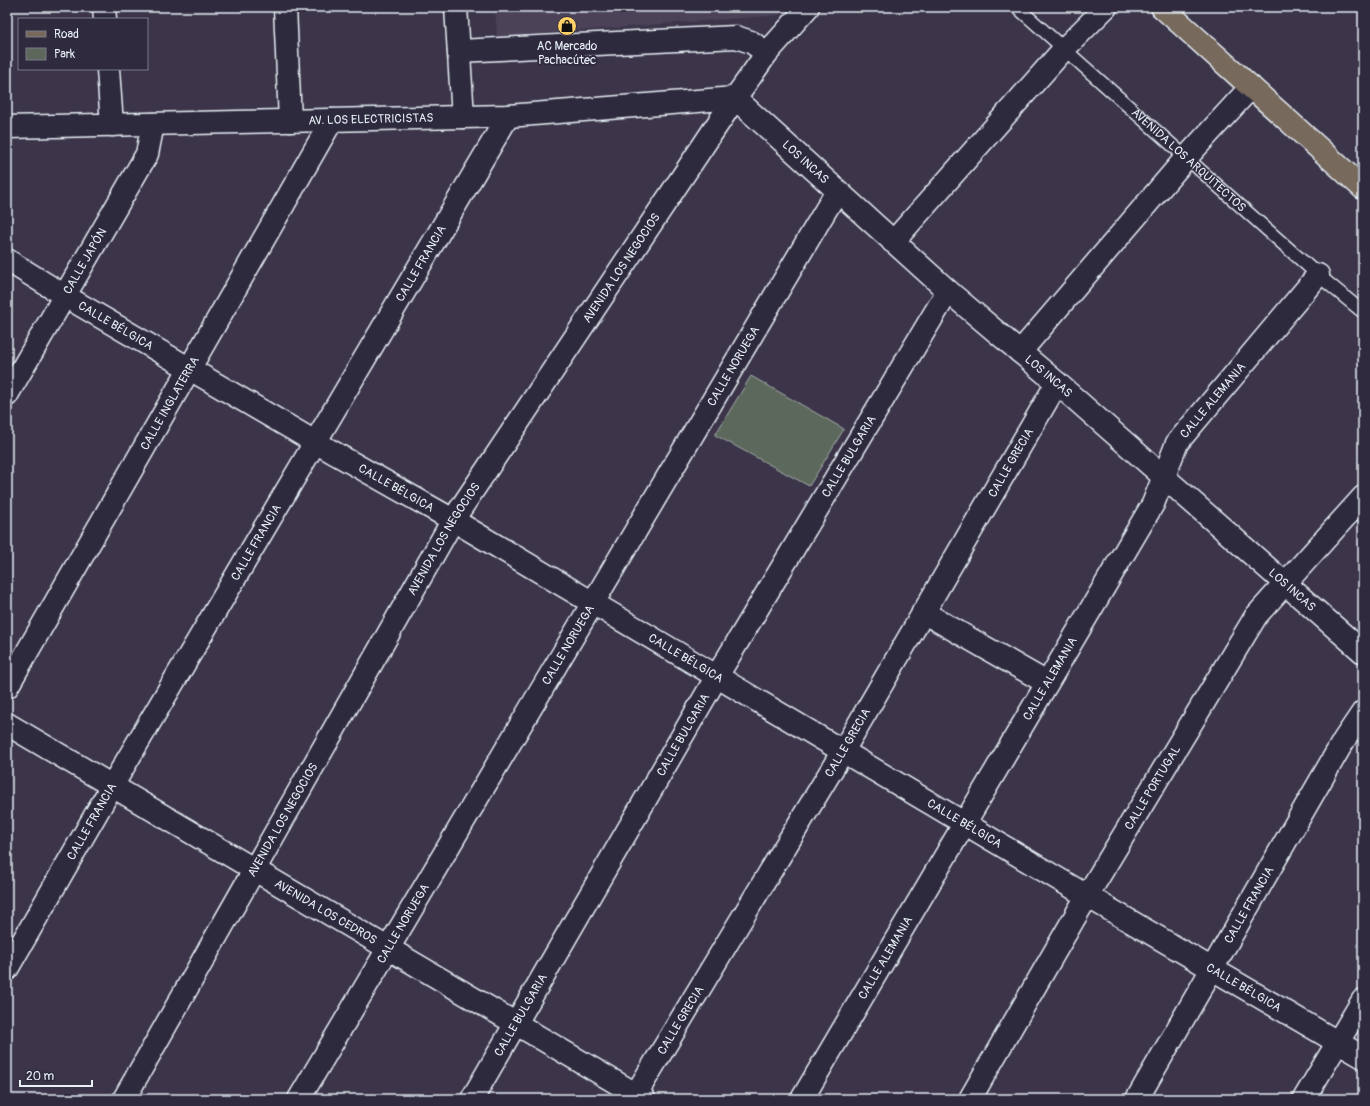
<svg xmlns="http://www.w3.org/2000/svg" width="1370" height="1106" viewBox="0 0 1370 1106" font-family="Pangolin,sans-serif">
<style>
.built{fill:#4b4258}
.green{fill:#5d675c;stroke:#a2acaa}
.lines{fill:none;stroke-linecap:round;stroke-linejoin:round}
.lane-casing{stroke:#e8f1f8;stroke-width:15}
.street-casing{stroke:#e8f1f8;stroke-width:25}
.secondary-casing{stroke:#e8f1f8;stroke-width:25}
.primary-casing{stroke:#e8f1f8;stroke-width:25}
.lane{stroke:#2f2a3d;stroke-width:12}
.street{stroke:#2f2a3d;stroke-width:22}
.secondary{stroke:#2f2a3d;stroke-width:22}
.primary{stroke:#77695c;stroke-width:22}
.labels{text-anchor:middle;stroke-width:4;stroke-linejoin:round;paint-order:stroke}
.poi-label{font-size:12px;fill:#e8f1f8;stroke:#2f2a3d}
.street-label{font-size:12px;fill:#e8f1f8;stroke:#2f2a3d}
</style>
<rect width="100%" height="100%" fill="#3c3549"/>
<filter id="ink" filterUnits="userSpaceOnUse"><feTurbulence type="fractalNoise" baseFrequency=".025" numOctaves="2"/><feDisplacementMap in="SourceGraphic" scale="8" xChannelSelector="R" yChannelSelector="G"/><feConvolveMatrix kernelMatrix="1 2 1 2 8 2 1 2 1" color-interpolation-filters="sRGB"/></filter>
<g filter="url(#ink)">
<path class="built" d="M495,7H787L779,15L497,37Z"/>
<path class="green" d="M751,376L844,429L809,486L715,435Z"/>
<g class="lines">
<g class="lane-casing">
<g id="lane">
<path id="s1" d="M1017,7L1318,275L1363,312"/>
</g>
</g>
<g class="street-casing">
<g id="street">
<path d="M104,7L105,19"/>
<path d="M285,7L290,121"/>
<path d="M456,7L463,117"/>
<path d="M459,51L736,37L751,42L767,53"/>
<path d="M108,69L112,125"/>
<path id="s2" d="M7,127L508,116L735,98L948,291L1057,383L1363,652"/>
<path d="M893,242L1064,49L1106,7"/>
<path id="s3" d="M7,260L65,296L315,442L453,520L1087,896L1363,1057"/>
<path d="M1020,352L1186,158L1251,87"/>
<path id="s4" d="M7,395L147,154L153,124"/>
<path d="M923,612L1047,683"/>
<path id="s5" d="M7,687L332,120"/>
<path id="s6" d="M7,969L112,786L508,116"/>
<path id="s7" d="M299,1099L837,191"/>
<path id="s8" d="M472,1099L717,676L948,291"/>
<path id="s9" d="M633,1099L843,751L1057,383"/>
<path id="s10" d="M802,1099L1153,504L1177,443L1318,275"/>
<path id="s11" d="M970,1099L1087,896L1256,616L1363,497"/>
<path id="s12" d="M1137,1099L1344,740L1363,712"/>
<path d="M1304,1099L1363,1000"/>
</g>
</g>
<g class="secondary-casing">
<g id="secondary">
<path id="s13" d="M7,724C219,850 432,973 644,1099"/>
<path id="s14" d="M124,1099L453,520L735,98L767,53L808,7"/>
</g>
</g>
<g class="primary-casing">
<path id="primary" d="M1162,7L1363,188"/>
</g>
<use href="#lane" class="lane"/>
<use href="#street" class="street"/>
<use href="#secondary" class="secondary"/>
<use href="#primary" class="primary"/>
</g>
</g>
<defs>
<g id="shop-disc" transform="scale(1)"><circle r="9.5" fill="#ffd166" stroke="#2f2a3d"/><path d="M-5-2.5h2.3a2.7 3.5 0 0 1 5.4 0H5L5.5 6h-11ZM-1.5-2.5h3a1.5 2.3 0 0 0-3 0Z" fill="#111"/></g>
</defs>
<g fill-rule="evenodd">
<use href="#shop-disc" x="567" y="26"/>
</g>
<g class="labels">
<g class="poi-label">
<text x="567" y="50">AC Mercado<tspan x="567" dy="14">Pachacútec</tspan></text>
</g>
<g class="street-label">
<text dy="4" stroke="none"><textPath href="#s2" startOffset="364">AV. LOS ELECTRICISTAS</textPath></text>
<text dy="4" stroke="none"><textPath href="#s1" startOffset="230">AVENIDA LOS ARQUITECTOS</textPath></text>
<text dy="4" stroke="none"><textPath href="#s2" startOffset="824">LOS INCAS</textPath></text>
<text dy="4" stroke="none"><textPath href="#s4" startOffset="155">CALLE JAPÓN</textPath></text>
<text dy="4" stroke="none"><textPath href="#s6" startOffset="818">CALLE FRANCIA</textPath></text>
<text dy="4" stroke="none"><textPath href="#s14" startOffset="969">AVENIDA LOS NEGOCIOS</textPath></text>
<text dy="4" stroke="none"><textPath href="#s3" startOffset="127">CALLE BÉLGICA</textPath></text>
<text dy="4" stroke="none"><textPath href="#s7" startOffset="852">CALLE NORUEGA</textPath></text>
<text dy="4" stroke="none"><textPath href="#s2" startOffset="1148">LOS INCAS</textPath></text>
<text dy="4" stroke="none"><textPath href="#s10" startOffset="812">CALLE ALEMANIA</textPath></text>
<text dy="4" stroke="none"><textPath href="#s5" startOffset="327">CALLE INGLATERRA</textPath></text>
<text dy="4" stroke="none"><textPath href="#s8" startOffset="745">CALLE BULGARIA</textPath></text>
<text dy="4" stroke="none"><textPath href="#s9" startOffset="740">CALLE GRECIA</textPath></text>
<text dy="4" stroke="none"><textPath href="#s3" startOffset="451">CALLE BÉLGICA</textPath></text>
<text dy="4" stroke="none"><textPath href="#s14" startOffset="645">AVENIDA LOS NEGOCIOS</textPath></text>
<text dy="4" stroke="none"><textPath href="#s6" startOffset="494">CALLE FRANCIA</textPath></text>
<text dy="4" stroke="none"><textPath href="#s2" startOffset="1472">LOS INCAS</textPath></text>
<text dy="4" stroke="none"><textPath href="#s7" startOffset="528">CALLE NORUEGA</textPath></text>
<text dy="4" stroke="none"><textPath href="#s3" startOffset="787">CALLE BÉLGICA</textPath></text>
<text dy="4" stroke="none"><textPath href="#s10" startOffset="488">CALLE ALEMANIA</textPath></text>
<text dy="4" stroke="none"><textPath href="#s8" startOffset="421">CALLE BULGARIA</textPath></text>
<text dy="4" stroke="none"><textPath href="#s9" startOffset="416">CALLE GRECIA</textPath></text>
<text dy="4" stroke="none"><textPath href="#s11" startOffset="361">CALLE PORTUGAL</textPath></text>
<text dy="4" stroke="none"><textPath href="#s14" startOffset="321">AVENIDA LOS NEGOCIOS</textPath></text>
<text dy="4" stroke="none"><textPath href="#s6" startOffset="170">CALLE FRANCIA</textPath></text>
<text dy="4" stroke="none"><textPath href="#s3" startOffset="1111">CALLE BÉLGICA</textPath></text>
<text dy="4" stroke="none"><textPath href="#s12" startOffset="224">CALLE FRANCIA</textPath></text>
<text dy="4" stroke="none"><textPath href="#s13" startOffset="370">AVENIDA LOS CEDROS</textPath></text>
<text dy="4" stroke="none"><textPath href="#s7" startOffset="204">CALLE NORUEGA</textPath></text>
<text dy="4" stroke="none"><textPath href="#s10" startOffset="164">CALLE ALEMANIA</textPath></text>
<text dy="4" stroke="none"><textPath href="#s3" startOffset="1435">CALLE BÉLGICA</textPath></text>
<text dy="4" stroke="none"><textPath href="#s8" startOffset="97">CALLE BULGARIA</textPath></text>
<text dy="4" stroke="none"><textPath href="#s9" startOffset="92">CALLE GRECIA</textPath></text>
</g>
</g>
<rect width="1370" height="1106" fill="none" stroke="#2f2a3d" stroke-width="24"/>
<rect x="12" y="12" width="1346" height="1082" fill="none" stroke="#e8f1f8" stroke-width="1.5" filter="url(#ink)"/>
<rect x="18" y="18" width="130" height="52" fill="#2f2a3d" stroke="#797a88"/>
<rect x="26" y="31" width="20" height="6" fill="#77695c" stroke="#797a88"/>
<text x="54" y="38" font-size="12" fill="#e8f1f8">Road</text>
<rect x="26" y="48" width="20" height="12" fill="#5d675c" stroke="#797a88"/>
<text x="54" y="58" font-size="12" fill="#e8f1f8">Park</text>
<path d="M20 1080v6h72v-6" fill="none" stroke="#e8f1f8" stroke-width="2"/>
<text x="26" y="1080" font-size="12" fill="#e8f1f8" stroke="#2f2a3d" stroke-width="3" paint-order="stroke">20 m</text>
</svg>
